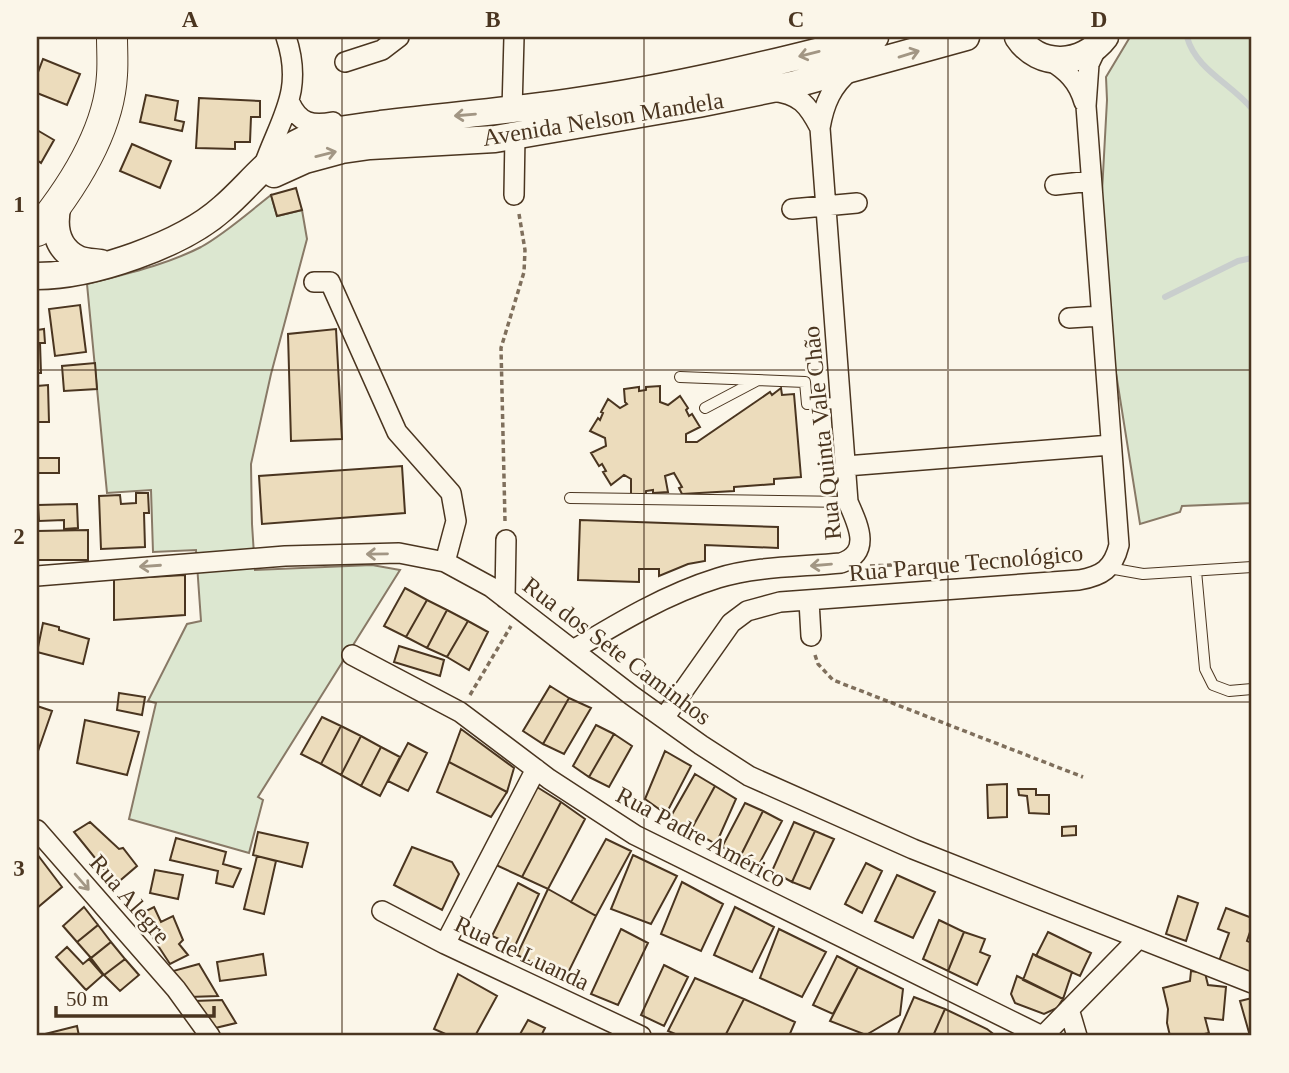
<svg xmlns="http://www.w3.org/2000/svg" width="1289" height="1073" viewBox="0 0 1289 1073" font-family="'Times New Roman',serif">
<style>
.green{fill:#dce7d0;stroke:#887966;stroke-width:2}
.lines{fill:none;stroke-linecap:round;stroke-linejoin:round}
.stream{stroke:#c9cecd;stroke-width:6}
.building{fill:#ecdcbc;stroke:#4a3520;stroke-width:2}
.service-casing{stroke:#4a3520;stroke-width:12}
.minor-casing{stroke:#4a3520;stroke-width:22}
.secondary-casing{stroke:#4a3520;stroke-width:29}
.primary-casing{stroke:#4a3520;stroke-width:32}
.path{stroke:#7f6f5c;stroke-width:3.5;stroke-dasharray:5 3.5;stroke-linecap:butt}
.service{stroke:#fbf6e9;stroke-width:10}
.minor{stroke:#fbf6e9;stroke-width:19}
.secondary{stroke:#fbf6e9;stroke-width:26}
.primary{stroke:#fbf6e9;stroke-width:30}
.oneway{stroke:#a29684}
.grid{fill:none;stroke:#4a3520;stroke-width:2;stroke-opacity:0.55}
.labels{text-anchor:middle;stroke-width:5;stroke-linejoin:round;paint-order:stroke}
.street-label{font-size:24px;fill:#4a3520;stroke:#fbf6e9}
.neatline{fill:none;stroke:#4a3520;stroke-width:2.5}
.grid-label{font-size:23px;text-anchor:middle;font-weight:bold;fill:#4a3520}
</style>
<rect width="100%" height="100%" fill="#fbf6e9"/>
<path class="green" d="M1130,37H1252V503L1182,506L1180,512L1140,524L1105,304L1101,211L1107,100L1106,77Z
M271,195L277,216L302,210L307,239L271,374L251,464L252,524L255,570L372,565L400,570L258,797L263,800L249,853L129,819L156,703L148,701L187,624L201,621L196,550L153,552L151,490L107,493L87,284C125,274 166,265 201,247C226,233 249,212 271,195Z"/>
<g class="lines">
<path class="stream" d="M1187,37C1196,70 1232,84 1252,109
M1165,297L1238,261L1252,258"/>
</g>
<path class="building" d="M43,59L80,74L67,105L37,93V75Z
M146,95L178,101L175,120L184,122L182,131L140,122Z
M199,98L260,101V117H251L250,142H235V149L196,148Z
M37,130L54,140L41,163L37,160Z
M132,144L171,161L160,188L120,171Z
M296,188L302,210L277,216L271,195Z
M80,305L86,352L55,356L49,309Z
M44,329L45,343H40L41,373H37V330Z
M336,329L342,439L291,441L288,334Z
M95,363L97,389L64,391L62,366Z
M48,385L49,422H37V386Z
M660,386V402L668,405L680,396L688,408L686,410L689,416L692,414L700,427L686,434V442H697L770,392L772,395L781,388L782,395L794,394L801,477L774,479V484L734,487V491L682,494L679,488L682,487L674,473L665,476L668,492L653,493V490L646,491V494L631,495V479L624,475L611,485L603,472L606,471L602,464L599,466L591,453L606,446L605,438L590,431L598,418L600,420L603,413L601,412L608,399L620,408L627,404L625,402L624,389L639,387V391L646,390V387Z
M37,458H59V473H37Z
M402,466L405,513L262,524L259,476Z
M136,493H148L149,513H144L145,547L101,549L99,496L120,495L121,504L136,503Z
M77,504L78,528L64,529V520L39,521L38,505Z
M580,520L778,527V548L705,545V561L688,564L659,576V569H639V582L578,580Z
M88,530V560H37V531Z
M185,575V615L114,620V579Z
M405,588L427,600L406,637L384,626Z
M427,600L447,610L427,648L406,637Z
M447,610L468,621L447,657L427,648Z
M468,621L488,632L469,670L447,657Z
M43,623L59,627V630L89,639L83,664L37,652Z
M399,646L444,660L440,676L394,662Z
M550,686L569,698L543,744L523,731Z
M119,693L145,697L142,715L117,710Z
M569,698L591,708L564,754L543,744Z
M37,706L52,711L37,754Z
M322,717L341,726L321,764L301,754Z
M85,720L139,732L127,775L77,763Z
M596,725L614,734L589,777L573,766Z
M341,726L361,736L341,775L321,764Z
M461,729L514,768L507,792L449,762Z
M614,734L632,746L609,787L589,777Z
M361,736L381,747L361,786L341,775Z
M408,743L427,753L408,791L388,781Z
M381,747L400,757L380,796L361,786Z
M665,751L691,766L666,814L645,799Z
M449,762L507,792L491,817L437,792Z
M695,774L715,786L691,830L670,818Z
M1007,784V817L988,818L987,785Z
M715,786L736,799L716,844L691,830Z
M537,787L561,802L522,877L496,865Z
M1018,789H1036V795H1049V814L1029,813L1027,796L1019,795Z
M561,802L585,819L548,889L522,877Z
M745,803L763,811L741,855L722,847Z
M763,811L782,821L758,866L741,855Z
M90,822L119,849L123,848L137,866L116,884L74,832Z
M794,822L815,831L792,882L772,871Z
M1076,826V835L1062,836V827Z
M815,831L834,839L810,889L792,882Z
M258,832L308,843L302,867L253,855Z
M176,838L226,852L223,864L241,869L233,887L216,883L218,871L170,860Z
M606,839L631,851L596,916L571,902Z
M412,847L452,862L459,874L442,910L394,885Z
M37,854L62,887L37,908Z
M633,855L677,876L651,924L611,909Z
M257,856L276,861L264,914L244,909Z
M866,863L882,871L862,913L845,904Z
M155,870L183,875L178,899L150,893Z
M897,875L935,892L913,938L875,921Z
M682,882L723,904L701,951L661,934Z
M518,883L539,894L515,946L492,936Z
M548,889L596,916L565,979L517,955Z
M1178,896L1198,903L1186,941L1166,934Z
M84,907L98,925L77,942L63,926Z
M154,907L161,922L173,916L183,940L179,944L188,955L170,964L138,915Z
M735,907L774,927L752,972L714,955Z
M1226,908L1252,918V926L1247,941L1252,943V977L1218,964L1229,933L1218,929Z
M939,920L964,932L948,971L923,959Z
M98,925L111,942L91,958L77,942Z
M621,929L648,943L618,1005L591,994Z
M779,929L826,952L802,997L760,978Z
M964,932L985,939L980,952L990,956L977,985L948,971Z
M1048,932L1091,953L1080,976L1036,956Z
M111,942L125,959L104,975L91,958Z
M67,947L83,964L89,959L103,975L86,990L56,957Z
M263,954L266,975L220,981L217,962Z
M1033,954L1072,972L1063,999L1023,980Z
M837,956L858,967L833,1014L813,1005Z
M125,959L139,975L120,991L104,975Z
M199,964L218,996L189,997L173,971Z
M664,965L688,977L664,1026L641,1015Z
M858,967L903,989L900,1015L866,1035L830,1021Z
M1191,971L1205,973L1208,985L1226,987L1223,1020L1205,1018L1209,1033L1195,1036H1170L1167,1023L1168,1009L1163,988L1190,981Z
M458,974L497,996L475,1036H450L434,1029Z
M1017,976L1063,999L1057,1008L1044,1014L1015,1003L1011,994Z
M695,978L744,999L725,1036H680L668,1031Z
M914,997L945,1009L933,1036H897Z
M1252,998V1036H1250L1240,1001Z
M744,999L795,1022L789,1036H725Z
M222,1000L236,1023L211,1029L194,1001Z
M945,1009L987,1029L996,1036H933Z
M528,1020L545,1028L541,1036H519Z
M77,1026L79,1036H37Z"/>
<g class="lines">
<g class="service-casing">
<path id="service" d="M680,377L805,382L807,404L841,403
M705,408L758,380
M570,498L848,502
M1109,568L1143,574L1252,567
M1196,571L1205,669L1213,685L1229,691L1252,689"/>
</g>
<g class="minor-casing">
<path id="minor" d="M1048,59C1067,71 1078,81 1084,102
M345,62L382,50L399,37
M772,91C800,94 808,105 820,128
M290,103C299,123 312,126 333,122
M512,110L514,37
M264,165C281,117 304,91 286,37
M1055,185L1091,181
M514,195L515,135
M792,209L857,203
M314,282H330L397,432L451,493L456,521L445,562
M1069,318L1101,316
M846,466L1111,445
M37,576L285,556L399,553L445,562L491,587L631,695L701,745L749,776L913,849L1252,983
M505,598L506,540
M809,601L811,636
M573,650C618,623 666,594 718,578C757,566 800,567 841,563C872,552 858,525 848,502L820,128C824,104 832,85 851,70
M352,655L460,712L549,779L635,835L1042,1036
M664,718L731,623L747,611L780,602L1079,580C1102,576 1113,569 1119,545L1086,106L1089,64L1097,47
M37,830L176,989L210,1036
M382,911L445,944L641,1036
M445,944L536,769
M1069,1009L1077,1036
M1043,1036L1138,939"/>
</g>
<g class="secondary-casing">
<path id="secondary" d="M1018,37C1039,69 1083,66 1105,37
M274,174L305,160L342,150L370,146L495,139L698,104L792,85L966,37
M58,204C53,225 55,248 78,259C84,262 94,262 101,263
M37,276C92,276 182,245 223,208C250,185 270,155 303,140C327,130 355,128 381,124C444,116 507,111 570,102C673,88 775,63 875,37"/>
</g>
<g class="primary-casing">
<path id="primary" d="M37,231C72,188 109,132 112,75C113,63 112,49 112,37"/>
</g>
<path class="path" d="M505,521L501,348L524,272L525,250L519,214
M870,566L892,565
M815,655L818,664L833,680L1083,777
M470,695L511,626"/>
<use href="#service" class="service"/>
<use href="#minor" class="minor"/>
<use href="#secondary" class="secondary"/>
<use href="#primary" class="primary"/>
</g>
<defs><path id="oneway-shaft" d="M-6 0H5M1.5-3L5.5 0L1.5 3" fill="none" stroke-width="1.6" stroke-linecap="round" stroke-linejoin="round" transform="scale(1.75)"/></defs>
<g class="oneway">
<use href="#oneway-shaft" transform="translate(809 54) rotate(166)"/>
<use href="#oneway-shaft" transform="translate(909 54) rotate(-17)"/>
<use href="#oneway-shaft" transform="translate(465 115) rotate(175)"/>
<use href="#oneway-shaft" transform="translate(326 154) rotate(-14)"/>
<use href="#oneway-shaft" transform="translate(377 554) rotate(179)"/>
<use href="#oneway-shaft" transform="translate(821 565) rotate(175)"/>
<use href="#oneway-shaft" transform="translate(150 566) rotate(176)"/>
<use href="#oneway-shaft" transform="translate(82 882) rotate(49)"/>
</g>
<path class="grid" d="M342,37V1036M644,37V1036M948,37V1036M37,370H1252M37,702H1252"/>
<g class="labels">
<g class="street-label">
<text transform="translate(603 119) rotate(-9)" y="8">Avenida Nelson Mandela</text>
<text transform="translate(822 433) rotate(-96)" y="8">Rua Quinta Vale Chão</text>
<text transform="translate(966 563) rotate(-5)" y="8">Rua Parque Tecnológico</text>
<text transform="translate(617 651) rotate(37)" y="8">Rua dos Sete Caminhos</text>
<text transform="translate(701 837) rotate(28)" y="8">Rua Padre Américo</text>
<text transform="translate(130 899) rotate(49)" y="8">Rua Alegre</text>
<text transform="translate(522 953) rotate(25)" y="8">Rua de Luanda</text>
</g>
</g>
<rect width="1289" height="1073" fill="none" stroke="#fbf6e9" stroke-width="77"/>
<path d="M56 1006v10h158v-10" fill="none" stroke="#4a3520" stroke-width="3.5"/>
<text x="66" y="1006" font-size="21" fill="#4a3520" stroke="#fbf6e9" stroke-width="5" paint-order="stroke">50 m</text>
<rect x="38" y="38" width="1212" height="996" class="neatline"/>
<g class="grid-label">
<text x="190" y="27">A</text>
<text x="493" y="27">B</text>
<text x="796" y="27">C</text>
<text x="1099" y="27">D</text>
<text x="19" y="212">1</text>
<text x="19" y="544">2</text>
<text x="19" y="876">3</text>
</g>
</svg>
